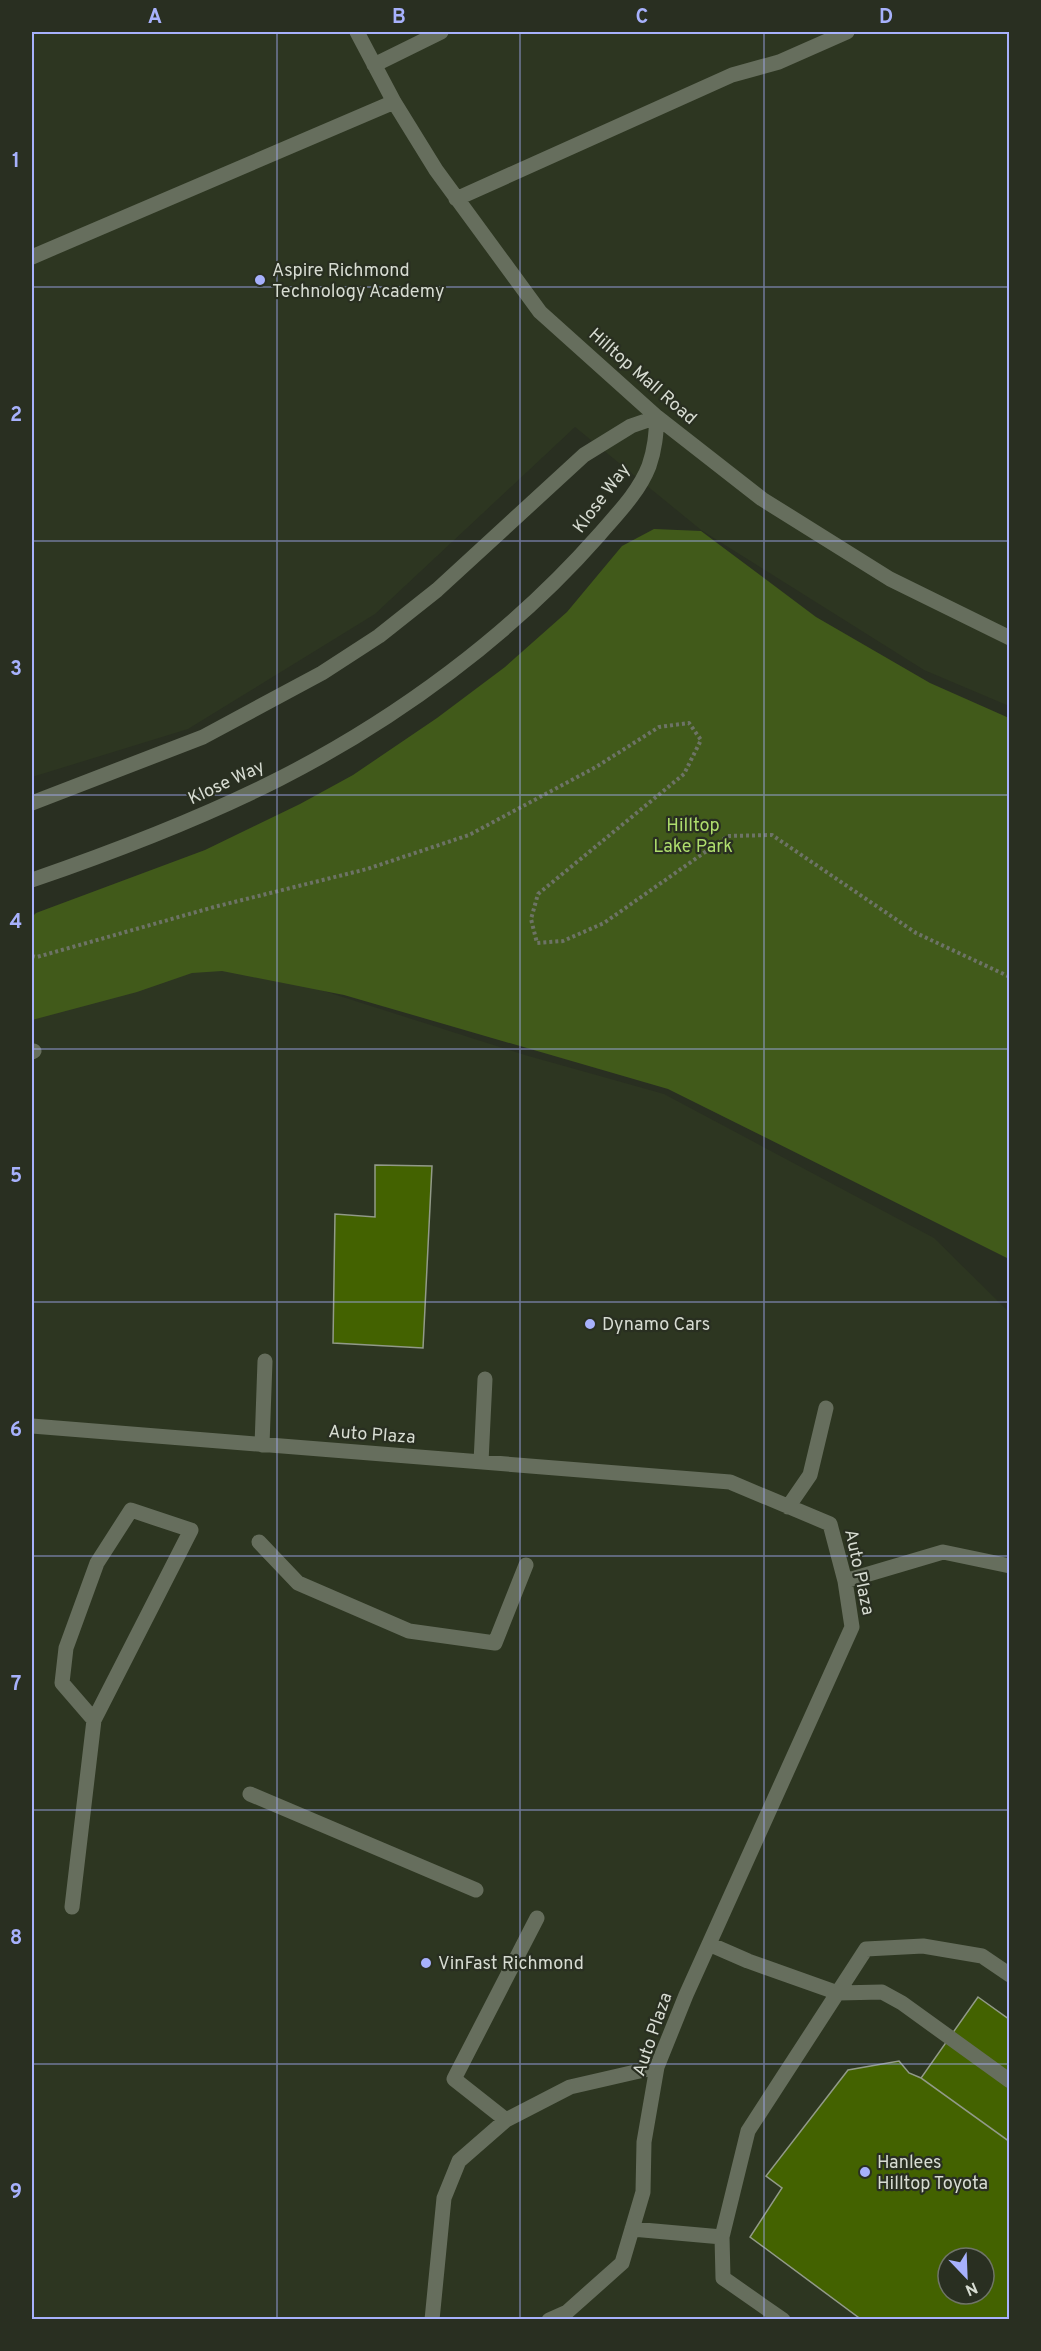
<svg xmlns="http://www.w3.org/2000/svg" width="1041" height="2351" viewBox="0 0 1041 2351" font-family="Overpass,sans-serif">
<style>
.built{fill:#2d3621;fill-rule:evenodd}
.green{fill:#415a1a}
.building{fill:#436200;stroke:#929a89;stroke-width:1.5;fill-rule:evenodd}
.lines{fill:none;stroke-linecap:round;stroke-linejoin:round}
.path{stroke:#6d7366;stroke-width:4;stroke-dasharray:3 3;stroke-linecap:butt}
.minor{stroke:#666e5d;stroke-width:15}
.grid{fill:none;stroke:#a7b1fc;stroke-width:1.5;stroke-opacity:0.55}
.poi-dot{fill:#a7b1fc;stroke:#292f21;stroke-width:2}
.labels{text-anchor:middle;stroke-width:4.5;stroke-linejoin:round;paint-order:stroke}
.poi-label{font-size:18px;fill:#d7dcd2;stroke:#292f21;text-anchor:start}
.street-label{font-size:18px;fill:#d7dcd2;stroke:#292f21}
.park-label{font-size:18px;fill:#aedd6d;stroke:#292f21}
.neatline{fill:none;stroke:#a7b1fc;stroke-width:2}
.grid-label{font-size:20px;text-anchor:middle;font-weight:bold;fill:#a7b1fc}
</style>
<rect width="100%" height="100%" fill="#292f21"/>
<path class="built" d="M32,32H1009V706L924,670L701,530L575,427L375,614L188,729L32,777Z
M217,957L525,1055L664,1094L934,1238L1009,1312V2319L32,2320V993ZM948,2258H984V2294H948Z"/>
<path class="green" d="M654,529L701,531L816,617L930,683L1009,718V1259L668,1089L344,995L222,971L192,973L137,992L32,1020V917L36,913L205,850L300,804L353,775L437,718L505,667L567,612L622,546Z"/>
<path class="building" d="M375,1165L432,1166L423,1348L333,1343L335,1214L375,1217Z
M978,1997L1010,2020V2142L921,2078Z
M899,2061L909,2073L921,2078L1010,2142V2320H862L750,2237L782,2188L766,2176L848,2070ZM948,2258H984V2294H948Z"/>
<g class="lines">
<path class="path" d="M32,956L37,957L214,907L367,869L469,835L596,767L659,727L689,723L701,740L684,774L538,894L531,919L537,943L563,941L604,923L728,836L772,835L916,933L1010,977"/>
<path class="minor" d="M357,32L394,102L436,170L540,312L657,417L762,499L890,579L1010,638
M374,65L441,32
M456,199L732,75L779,62L847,32
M32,257L394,102
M32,803L203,737L322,673L379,636L437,590L584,455L631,426L657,417
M32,880C116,851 200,819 279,779C397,719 511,635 599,535C617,514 639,492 649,466C655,449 656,434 657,417
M32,1052L34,1051
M32,1426L730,1482L830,1524L845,1581L852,1627L686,1995L657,2067L644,2142L643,2192L622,2263L567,2312L549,2320
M262,1445L265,1361
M481,1462L485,1379
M788,1507L810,1475L826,1408
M259,1542L298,1583L409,1631L495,1643L526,1565
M845,1581L943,1552L1010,1566
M250,1794L476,1890
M72,1907L94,1720L191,1530L131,1510L97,1563L66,1648L62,1683L94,1720
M709,1944L748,1961L838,1993L882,1992L902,2003L1010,2081
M506,2120L454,2079L537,1918
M632,2229L722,2237L748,2131L866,1949L923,1946L982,1956L1010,1975
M722,2237L723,2278L783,2320
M432,2320L444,2198L459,2161L506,2120L570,2087L657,2067"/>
</g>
<path class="grid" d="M277,32V2320M520,32V2320M764,32V2320M32,287H1010M32,541H1010M32,795H1010M32,1049H1010M32,1302H1010M32,1556H1010M32,1810H1010M32,2064H1010"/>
<g class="poi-dot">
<circle cx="260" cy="280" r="6"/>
<circle cx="590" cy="1324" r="6"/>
<circle cx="426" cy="1963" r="6"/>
<circle cx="865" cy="2172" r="6"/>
</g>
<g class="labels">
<g class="poi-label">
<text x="272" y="276">Aspire Richmond<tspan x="272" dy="21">Technology Academy</tspan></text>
<text x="602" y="1330">Dynamo Cars</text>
<text x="438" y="1969">VinFast Richmond</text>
<text x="877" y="2168">Hanlees<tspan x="877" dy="21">Hilltop Toyota</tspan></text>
</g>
<g class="street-label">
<text transform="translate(643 376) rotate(41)" y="6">Hilltop Mall Road</text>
<text transform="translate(601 498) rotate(-53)" y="6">Klose Way</text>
<text transform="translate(226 782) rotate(-25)" y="6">Klose Way</text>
<text transform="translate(372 1434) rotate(4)" y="6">Auto Plaza</text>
<text transform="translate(860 1572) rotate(78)" y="6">Auto Plaza</text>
<text transform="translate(652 2034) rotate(-71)" y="6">Auto Plaza</text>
</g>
<g class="park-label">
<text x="693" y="831">Hilltop<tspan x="693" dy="21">Lake Park</tspan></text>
</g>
</g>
<rect width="1041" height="2351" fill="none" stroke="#292f21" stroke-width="66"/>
<g transform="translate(966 2276) rotate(157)"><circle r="28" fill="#292f21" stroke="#6f7468" stroke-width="1.5"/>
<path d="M0-4.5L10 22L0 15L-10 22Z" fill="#a7b1fc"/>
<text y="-9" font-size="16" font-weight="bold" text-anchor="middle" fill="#d7dcd2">N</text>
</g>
<rect x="33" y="33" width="975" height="2285" class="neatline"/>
<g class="grid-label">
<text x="155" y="23">A</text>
<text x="399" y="23">B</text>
<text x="642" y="23">C</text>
<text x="886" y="23">D</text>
<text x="16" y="167">1</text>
<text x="16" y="421">2</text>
<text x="16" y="675">3</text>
<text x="16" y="928">4</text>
<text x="16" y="1182">5</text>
<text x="16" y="1436">6</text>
<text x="16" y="1690">7</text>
<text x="16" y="1944">8</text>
<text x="16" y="2198">9</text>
</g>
</svg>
